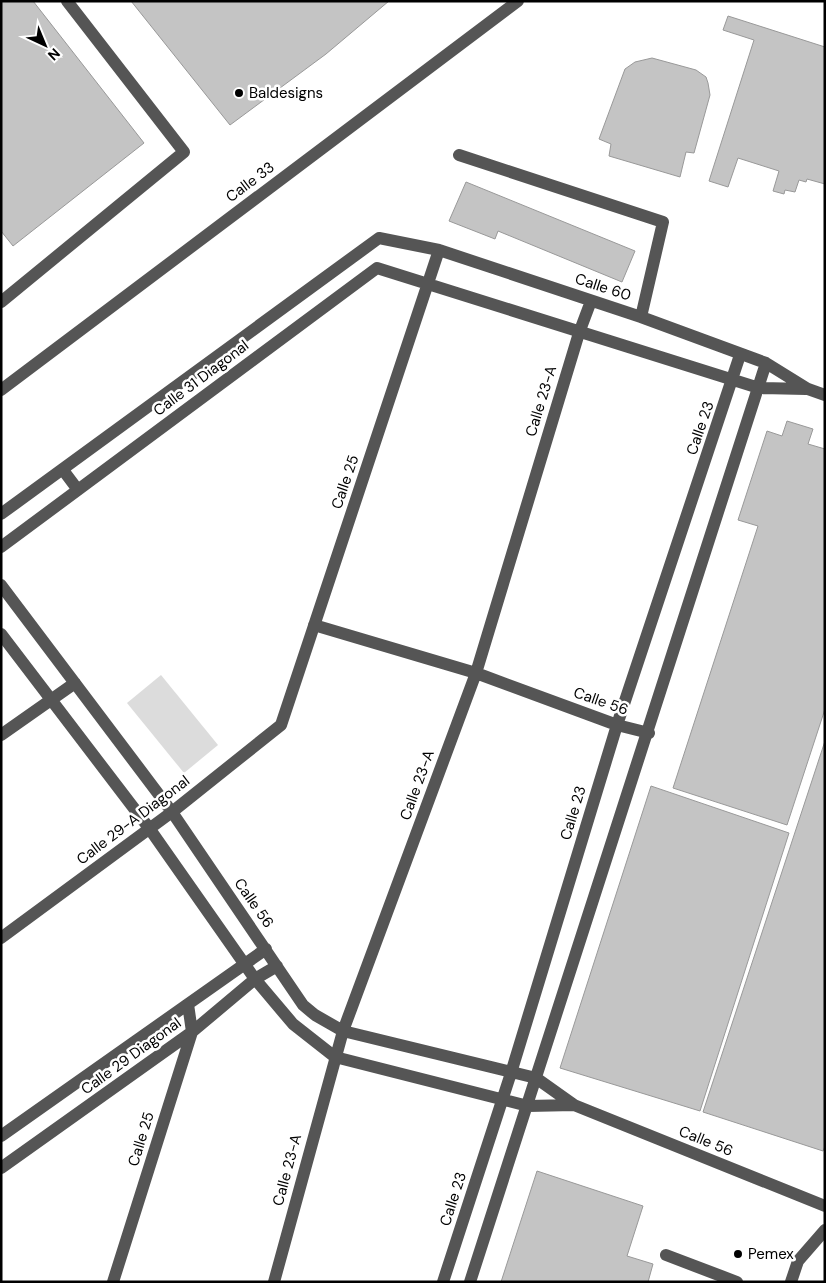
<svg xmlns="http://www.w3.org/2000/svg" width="826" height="1283" viewBox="0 0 826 1283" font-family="'DM Sans',sans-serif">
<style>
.green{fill:#dcdcdc}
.building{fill:#c4c4c4;stroke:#999}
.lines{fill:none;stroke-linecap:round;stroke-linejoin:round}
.minor{stroke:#555;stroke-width:12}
.poi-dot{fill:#000;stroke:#fff;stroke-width:2}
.labels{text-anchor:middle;stroke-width:5;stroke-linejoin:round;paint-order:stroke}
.poi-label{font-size:15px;fill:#000;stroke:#fff;text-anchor:start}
.street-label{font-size:15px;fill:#000;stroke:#fff}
</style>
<rect width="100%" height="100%" fill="#fff"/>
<path class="green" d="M161,675L218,745L184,773L127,703Z"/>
<path class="building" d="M1,1H33L144,143L13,246L1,231Z
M131,1H389L326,54L230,125Z
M728,16L825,47V184L807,179L806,182L799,180L795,192L785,190L784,194L773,191L779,171L738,158L728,187L709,181L754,40L723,30Z
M652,58L696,70L706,77L708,83L710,95L694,153L686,152L680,177L609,156L611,144L599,139L625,69L635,62Z
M466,182L635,251L622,282L498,231L495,239L449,221Z
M787,421L813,429L808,444L825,449V709L787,825L673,788L758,526L738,520L767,431L782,436Z
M825,741V1146L823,1151L703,1112Z
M651,786L789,833L700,1111L560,1068Z
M537,1171L643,1206L627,1256L653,1264L648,1282H501Z"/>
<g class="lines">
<path class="minor" d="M459,155L663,222L641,317
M1,302L184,152L67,1
M1,390L518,1
M63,470L78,490
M1,514L379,238L439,250L641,317L766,363L808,389L825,395
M1,547L377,268L759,388L806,389
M1,585L172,812L303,1005L315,1015L343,1031L536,1078L574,1105L825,1206
M314,625L476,673L617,725L649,733
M1,634L149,828L255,979L293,1024L335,1057L528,1106L574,1105
M1,735L75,683
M1,938L172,812L281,725L439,250
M1,1136L266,949
M1,1168L192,1032L255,979L277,966
M666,1255L737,1282
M113,1282L192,1032L188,1004
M274,1282L343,1031L476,673L579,333L591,301
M443,1282L511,1073L617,725L740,355
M470,1282L766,363
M791,1282L798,1261L825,1230"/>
</g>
<g class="poi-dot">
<circle cx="239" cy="93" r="5"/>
<circle cx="738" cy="1254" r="5"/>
</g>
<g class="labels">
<g class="poi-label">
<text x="249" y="98">Baldesigns</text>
<text x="748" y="1259">Pemex</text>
</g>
<g class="street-label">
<text transform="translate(250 182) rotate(-37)" y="5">Calle 33</text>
<text transform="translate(603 287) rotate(18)" y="5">Calle 60</text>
<text transform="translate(201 378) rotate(-37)" y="5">Calle 31 Diagonal</text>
<text transform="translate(541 401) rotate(-73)" y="5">Calle 23-A</text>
<text transform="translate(700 428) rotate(-71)" y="5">Calle 23</text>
<text transform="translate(345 482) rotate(-71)" y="5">Calle 25</text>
<text transform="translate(601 701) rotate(19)" y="5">Calle 56</text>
<text transform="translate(417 785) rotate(-70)" y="5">Calle 23-A</text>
<text transform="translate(573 813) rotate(-73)" y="5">Calle 23</text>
<text transform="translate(133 820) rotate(-37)" y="5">Calle 29-A Diagonal</text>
<text transform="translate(254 903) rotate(55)" y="5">Calle 56</text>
<text transform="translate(131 1056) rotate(-36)" y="5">Calle 29 Diagonal</text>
<text transform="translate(141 1139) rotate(-73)" y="5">Calle 25</text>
<text transform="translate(706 1141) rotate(22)" y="5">Calle 56</text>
<text transform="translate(287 1170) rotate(-75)" y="5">Calle 23-A</text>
<text transform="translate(453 1199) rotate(-72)" y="5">Calle 23</text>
</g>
</g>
<rect width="826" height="1283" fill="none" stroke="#000000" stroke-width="5"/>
<g transform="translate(45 45) rotate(136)" stroke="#ffffff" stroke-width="4" paint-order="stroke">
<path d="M0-4L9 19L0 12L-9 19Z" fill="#000000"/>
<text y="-8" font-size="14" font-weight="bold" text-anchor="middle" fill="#000000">N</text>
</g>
</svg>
